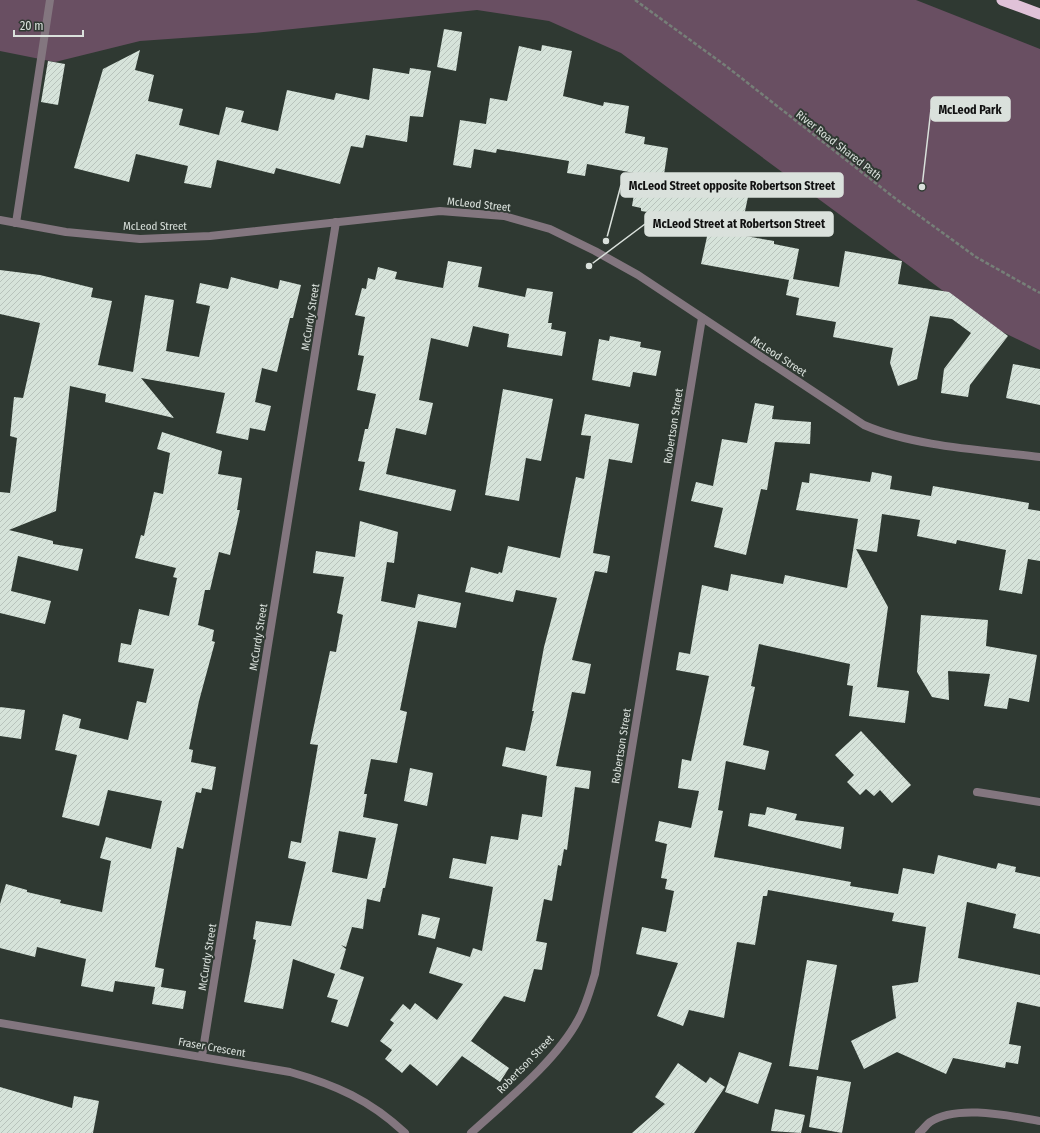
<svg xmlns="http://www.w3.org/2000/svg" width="1040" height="1133" viewBox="0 0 1040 1133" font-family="'Fira Sans Condensed',sans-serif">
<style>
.park{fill:#694f62}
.building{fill:url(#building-hatch);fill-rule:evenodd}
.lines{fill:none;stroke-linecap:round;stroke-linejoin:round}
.path{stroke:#767f78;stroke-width:2.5;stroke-dasharray:4 2;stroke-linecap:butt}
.service{stroke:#83767f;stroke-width:8}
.minor{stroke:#83767f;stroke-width:8}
.tertiary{stroke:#83767f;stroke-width:8}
.trunk{stroke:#e0c2d8;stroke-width:11}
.labels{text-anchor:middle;stroke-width:4;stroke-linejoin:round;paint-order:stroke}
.street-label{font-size:11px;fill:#dae1dc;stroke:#2f3932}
.leader{fill:none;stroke:#dae1dc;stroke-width:1.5}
.callout-dot{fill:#dae1dc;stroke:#2f3932;stroke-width:1.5}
.callout{fill:#dae1dc;stroke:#dae1dc;stroke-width:1.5}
.callout-label{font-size:12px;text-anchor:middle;font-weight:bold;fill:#111}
</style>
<defs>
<pattern id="building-hatch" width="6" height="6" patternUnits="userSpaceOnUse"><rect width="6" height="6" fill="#d6e3da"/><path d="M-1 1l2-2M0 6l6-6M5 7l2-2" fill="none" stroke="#b8c3bc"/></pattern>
</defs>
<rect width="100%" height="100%" fill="#2f3932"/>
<path class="park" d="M0,0H916L1040,49V350L992,327L621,53L549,21L477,10L253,33L140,41L55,62L0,51Z"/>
<path class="building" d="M444,29L462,32L456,71L437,67Z
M542,45L572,51L563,96L603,106L604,102L629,106L625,133L645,137L644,144L668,148L662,188L700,194L703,178L731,182L729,193L748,197L740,235L774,241V244L799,249L793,279L839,287L845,251L902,261L898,284L949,292L1008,336L970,385L968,397L941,393L944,369L971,333L952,319L930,316L917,379L898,386L890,363L893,348L833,337L836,322L796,315L799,298L786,295L789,280L701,264L708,232L692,229L694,219L641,211V208L632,206L635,188H631L634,173L587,164L585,176L567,173L569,161L497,149L496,153L474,149L471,168L453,165L460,120L486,124L490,98L507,101L519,46L541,51Z
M140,50L135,70L154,75L148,101L183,109L179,125L219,135L226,107L244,111L241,122L278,131L287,90L334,100L336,93L369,100L373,68L409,74L410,68L431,71L423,117L410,116L407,142L366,135L363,148L351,146L340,184L276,168L274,174L217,160L211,188L184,183L188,166L136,154L129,182L74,168L103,69Z
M48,61L65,64L58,105L41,102Z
M448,261L482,267L478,287L525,297L527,288L553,292L548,323H552L551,329L566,332L562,356L507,347L509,334L473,326L468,347L431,338L419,400L433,403L426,435L396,428L386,474L456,490L451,511L359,490L365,462L358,461L365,429H368L376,394L357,390L364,356L358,355L365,317L355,315L362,288L366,289L368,278L375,280L378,267L397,272L395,279L443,288Z
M0,270L40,275L93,288L91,297L112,301L98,365L133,372L145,295L174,300L166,351L199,357L210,306L196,303L200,283L228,289L231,277L278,289L280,280L301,285L293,318H290L277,372L262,368L255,402L271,406L265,431L250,428L248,440L216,433L225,393L141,378L174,418L105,402L106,394L70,386L56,511L9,530L53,541V544L83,549L78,571L18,556L11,591L51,601L45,624L0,613V492L10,493L17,438L10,436L14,397L23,398L40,323L0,314Z
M610,336L641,342L640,347L661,351L656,376L633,372L630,387L592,380L599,339L609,341Z
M1013,364L1040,369V405L1006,398Z
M503,389L553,399L541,461L526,458L519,501L485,495Z
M755,403L774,406L772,419L811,422L810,444L775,442L767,490L761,489L746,555L714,547L723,508L691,501L696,482L713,486L722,439L747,443Z
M585,414L639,424L632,463L609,459L593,553L610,556L607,573L595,571L572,660L591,664L585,694L572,692L556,766L591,771L589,789L575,787L567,850L564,849L561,866L558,865L552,901L544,899L536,941L547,943L542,970L534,969L525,1002L504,996L471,1041L509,1068L500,1082L462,1056L437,1086L410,1064L402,1073L385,1059L392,1050L380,1041L394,1023L390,1020L403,1004L410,1010L415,1003L437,1020L463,984L429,973L437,947L470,957L473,948L482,951L493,887L449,878L453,858L486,864L491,836L518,840L522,814L542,817L547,776L502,766L506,747L525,751L534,711H532L544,647L557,598L516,590L513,602L465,592L471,567L498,574L499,572L502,573L508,546L560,558L576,477L584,479L591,436L581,435Z
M162,432L222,451L218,474L242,478L237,510H240L230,555L219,552L210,590H205L198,625L214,630L212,641L215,642L199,701L189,749L193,750L191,762L216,767L212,790L202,788L201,793L196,792L183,849L177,847L155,967L164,969L161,987L186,991L183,1009L152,1004L155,987L115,981L113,992L81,986L86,959L37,947L35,957L0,948V904L6,884L27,890V892L61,900L60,903L102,912L111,861L100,858L106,837L151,849L162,801L108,790L99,826L62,817L77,755L55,750L63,714L81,719L79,728L128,740L137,701L146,703L154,669L118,662L121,643L131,645L139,609L169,616L177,578L173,577L176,568L135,558L141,535L144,536L154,492L163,494L170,453L157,449Z
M872,472L892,476L890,489L931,496L933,486L1029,503L1028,509L1040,511V561L1028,559L1022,594L999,590L1006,550L957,540L956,544L917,536L920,520L882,514L877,552L856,549L888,607L877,687L909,691L905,723L849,716L853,686L847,685L850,664L759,644L751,686L755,687L743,745L769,751L765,770L726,761L718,810L723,811L714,857L851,882L850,886L898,894L903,868L934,874L938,855L996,869L998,863L1016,867L1015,872L1040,877V934L1013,928L1016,914L967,902L958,958L1040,975V1007L1017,1002L1009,1044L1021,1046L1018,1064L1006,1062L1005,1068L953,1058L946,1074L897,1052L864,1069L851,1041L896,1018L892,986L918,982L926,927L892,921L894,913L768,890L767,896H763L755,945L737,942L724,1018L689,1010L683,1026L657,1016L678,963L636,954L642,927L666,932L674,891L665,889L667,879L661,878L667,844L655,841L659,821L691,828L699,791L678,788L682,759L691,761L709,676L676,670L679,652L690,654L702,585L728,591L731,574L783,584L785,575L847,588L858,519L796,510L802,482L809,483L810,473L870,482Z
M360,521L398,532L394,563L387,562L381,601L415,608L418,594L461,603L456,628L418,621L400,710L407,712L397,763L371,759L364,794H367L363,817L398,824L385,888H383L380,902L367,899L363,929L352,927L346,947L341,945L346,949L340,969L364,977L348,1027L331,1022L338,1000L327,997L335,974L293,959L283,1009L244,1002L256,940L253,939L256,921L291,926L306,862L288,858L291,841L301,843L318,745L310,744L330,651L336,652L343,615L337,613L344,577L313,573L316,551L355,557ZM339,831L376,838L367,879L332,872Z
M921,615L988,620L986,646L1037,655L1029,702L1009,698L1007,709L984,706L990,674L948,671L949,700L932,697L917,672Z
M0,707L25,710L21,739L0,736Z
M861,731L911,785L892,803L880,790L874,796L866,789L860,795L847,782L854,775L835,755Z
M410,768L433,773L427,806L404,801Z
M767,807L797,814L795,820L844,827L841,849L748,826L750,813L765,815Z
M422,914L440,918L435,939L418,935Z
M807,960L837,965L818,1070L789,1066Z
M739,1052L772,1063L758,1104L725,1092Z
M678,1063L706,1083L710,1077L725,1087L694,1133H632L665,1104L655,1097Z
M817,1076L851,1082L842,1133L809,1127Z
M0,1087L72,1108L74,1096L99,1101L93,1133H0Z
M775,1109L805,1115L801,1133L771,1131Z"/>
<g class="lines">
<path class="path" d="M635,0L726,66L896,199L976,257L1040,293"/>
<path class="service" d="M16,223L50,0"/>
<path class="minor" d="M977,792L1040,802
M0,1023L290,1072C336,1085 370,1100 405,1133
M202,1056L336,222
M471,1133C506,1101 556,1061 578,1020C586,1006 590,990 595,974L702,318
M919,1133C923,1130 926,1125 930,1122C957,1104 1010,1116 1040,1121"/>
<path class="tertiary" d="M0,220L66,232L140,239L210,236L440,211L504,216L550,229L595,251L638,275L864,425C915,447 985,450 1040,457"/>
<path class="trunk" d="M1002,0L1040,14"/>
</g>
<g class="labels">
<g class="street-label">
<text transform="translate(839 145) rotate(38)" y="4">River Road Shared Path</text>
<text transform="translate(479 204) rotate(6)" y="4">McLeod Street</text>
<text x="155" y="230">McLeod Street</text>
<text transform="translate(310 317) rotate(-81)" y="4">McCurdy Street</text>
<text transform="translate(779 356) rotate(33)" y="4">McLeod Street</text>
<text transform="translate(673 426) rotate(-81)" y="4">Robertson Street</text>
<text transform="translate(258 637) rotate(-81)" y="4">McCurdy Street</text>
<text transform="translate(621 746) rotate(-81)" y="4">Robertson Street</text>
<text transform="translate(207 957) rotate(-81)" y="4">McCurdy Street</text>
<text transform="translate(212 1047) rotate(10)" y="4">Fraser Crescent</text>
<text transform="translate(525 1064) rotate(-46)" y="4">Robertson Street</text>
</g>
</g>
<path class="leader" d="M922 187L931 109M606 241L621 185M589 266L645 224"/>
<g class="callout-dot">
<circle cx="922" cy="187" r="4"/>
<circle cx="606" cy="241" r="4"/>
<circle cx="589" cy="266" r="4"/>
</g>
<g class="callout">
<rect x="931" y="97" width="79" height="24" rx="4"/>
<rect x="621" y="173" width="222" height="24" rx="4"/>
<rect x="645" y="212" width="188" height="24" rx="4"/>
</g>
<g class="callout-label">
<text x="970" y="114">McLeod Park</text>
<text x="732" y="190">McLeod Street opposite Robertson Street</text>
<text x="739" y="228">McLeod Street at Robertson Street</text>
</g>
<path d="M14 30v6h69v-6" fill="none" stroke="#dae1dc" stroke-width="2"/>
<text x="20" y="30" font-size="12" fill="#dae1dc" stroke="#2f3932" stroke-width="3" paint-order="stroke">20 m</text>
</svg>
